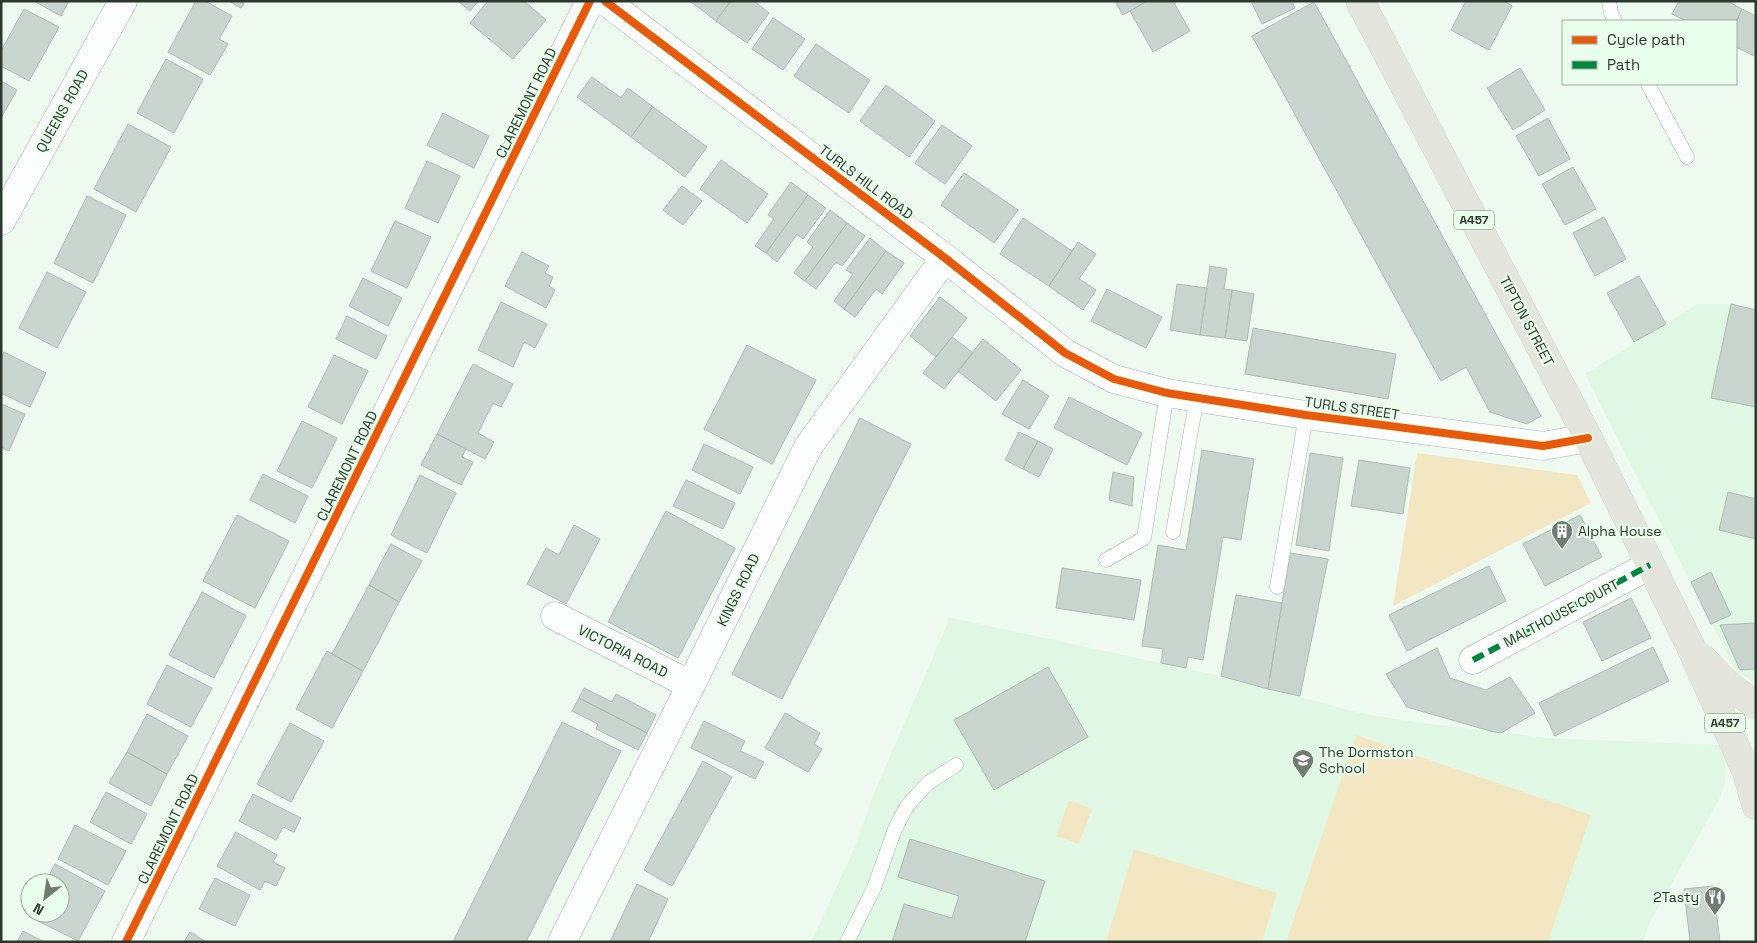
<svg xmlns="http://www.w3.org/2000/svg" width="1757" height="943" viewBox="0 0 1757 943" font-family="'Space Grotesk',sans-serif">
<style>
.built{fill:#e0f8e3}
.green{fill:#f3e7c3}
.building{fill:#c8d5cf;stroke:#aebab4}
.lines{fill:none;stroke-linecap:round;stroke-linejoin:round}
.lane-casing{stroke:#aab4ac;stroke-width:15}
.street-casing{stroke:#aab4ac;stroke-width:29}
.primary-casing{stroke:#ced5d0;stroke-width:29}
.lane{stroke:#fcfefd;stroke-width:14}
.street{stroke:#fcfefd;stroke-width:28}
.primary{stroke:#e4e6dd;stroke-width:28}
.quiet{stroke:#00873e;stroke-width:6;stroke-dasharray:12 6;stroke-linecap:butt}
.cycleway-casing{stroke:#e9ffec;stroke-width:11}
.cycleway{stroke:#e8590c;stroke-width:8}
.labels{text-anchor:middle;stroke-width:4.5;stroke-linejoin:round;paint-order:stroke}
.shield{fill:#e9ffec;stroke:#657367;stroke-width:1}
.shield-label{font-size:12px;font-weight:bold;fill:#2c372e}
.street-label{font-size:14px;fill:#2c372e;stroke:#e9ffec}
.poi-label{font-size:14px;fill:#2c372e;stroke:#e9ffec;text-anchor:start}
</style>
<rect width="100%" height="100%" fill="#eefaf0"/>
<path class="built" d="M1697,304H1731L1756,309V683L1735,670L1585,374Z
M948,617L1221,676L1360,713L1415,722L1548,738L1718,745L1726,762L1725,783L1720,798L1648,926L1643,942H811L855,847L872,798L948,622Z"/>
<path class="green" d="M1417,453L1577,475L1591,503L1393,606Z
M1356,735L1591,815L1548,942H1286Z
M1069,800L1092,809L1079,844L1056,836Z
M1134,849L1277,893L1262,942H1106Z"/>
<path class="building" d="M34,1H69L61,16Z
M196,1H205L232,16L219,39L228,44L210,75L168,52Z
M229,1H245L241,8Z
M458,1H478L470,11Z
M488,1H524L546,20L513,59L470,23Z
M690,1H731L716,21Z
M731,1H754L769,13L747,43L716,21Z
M1115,1H1147L1123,15Z
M1147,1H1173L1190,31L1153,52L1130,11Z
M1251,1H1292L1295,8L1262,24Z
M1466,1H1504L1512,6L1489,50L1451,30Z
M1679,1H1727L1742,9L1736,22L1686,21L1672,14Z
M1314,2L1541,416L1527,424L1490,412L1466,367L1441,381L1252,36Z
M24,9L59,27L29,81L1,66V51Z
M1742,9L1756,16V57L1736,47V22Z
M773,18L805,39L783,70L752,49Z
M816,44L870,80L849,113L794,76Z
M166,59L203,79L174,133L137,113Z
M1520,68L1545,110L1513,130L1487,88Z
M592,77L621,98L628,88L653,107L631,137L577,97Z
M1,81L17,90L1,118Z
M886,85L935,121L909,157L860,121Z
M653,107L707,147L685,177L631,137Z
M443,113L489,136L474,168L427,145Z
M1548,118L1570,159L1539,176L1516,136Z
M128,124L171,147L136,212L94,189Z
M942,125L972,146L945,184L915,163Z
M721,160L768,194L747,223L700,189Z
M427,161L460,176L438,223L405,208Z
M1573,167L1596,209L1565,225L1542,184Z
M964,173L1018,210L994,243L941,205Z
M791,182L808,195L766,253L755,246L774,219L768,215Z
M682,186L702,201L683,225L663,210Z
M808,195L826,208L803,239L797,234L777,262L766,253Z
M87,196L126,215L93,283L54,263Z
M830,210L847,223L805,281L794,273L813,247L807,242Z
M1604,217L1626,259L1595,276L1573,233Z
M1023,218L1072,251L1049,286L1000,254Z
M395,221L431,237L407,288L371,271Z
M847,223L865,236L842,266L836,262L816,289L805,281Z
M870,238L886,251L844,309L834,301L853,274L846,270Z
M1078,242L1096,254L1079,279L1096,290L1083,310L1049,286Z
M886,251L904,263L882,294L876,289L855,317L844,309Z
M522,252L549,266L545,273L553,277L549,286L555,290L546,308L505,286Z
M1210,266L1227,269L1224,289L1232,290L1225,338L1200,335Z
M47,272L86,292L57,348L19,328Z
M1639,276L1666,324L1634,342L1607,293Z
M363,278L402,298L388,326L349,306Z
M1177,284L1207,288L1200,335L1170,330Z
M1107,289L1162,317L1146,348L1091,321Z
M1232,290L1254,294L1247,341L1225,338Z
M940,297L967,318L936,357L910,336Z
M501,302L547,324L535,348L524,342L513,367L478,350Z
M1731,304L1756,310V407L1711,398Z
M347,316L387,336L376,359L336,339Z
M1253,328L1396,354L1388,399L1245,374Z
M952,337L973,353L944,389L923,373Z
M983,339L1021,370L996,401L958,371Z
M747,345L816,380L772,464L704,429Z
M4,352L46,373L30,407L1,393V358Z
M334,355L368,371L342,424L308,407Z
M473,364L513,384L501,407L493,403L478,433L494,442L485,459L437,434Z
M1023,380L1049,396L1029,429L1002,414Z
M1069,397L1142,433L1127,465L1054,428Z
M1,404L25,414L9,451L1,447Z
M860,418L911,444L782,699L732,674Z
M302,421L337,438L312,488L277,471Z
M1019,432L1038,441L1023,469L1005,460Z
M437,434L466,449L462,457L473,462L461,485L421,465Z
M1038,441L1053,449L1039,477L1023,469Z
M704,444L753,467L740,494L692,470Z
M1202,450L1254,459L1241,540L1223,537L1203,660L1188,657L1186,668L1161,663L1163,649L1142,646L1158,545L1186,550Z
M1310,453L1343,458L1329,551L1296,545Z
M1359,460L1410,468L1403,514L1351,506Z
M1113,472L1134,477L1132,506L1109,500Z
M263,474L308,496L295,523L250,500Z
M420,475L456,493L427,553L391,535Z
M686,480L735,503L723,529L673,506Z
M1728,492L1756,499V539L1719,530Z
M666,511L735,548L678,658L608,622Z
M237,515L289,541L255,608L203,581Z
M1580,515L1602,557L1545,586L1523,544Z
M574,525L600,539L566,604L527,584L546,548L559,555Z
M391,544L422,561L399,602L369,585Z
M1290,553L1328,559L1300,696L1268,689Z
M1489,566L1506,601L1407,651L1389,615Z
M1062,568L1141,580L1134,620L1056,608Z
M1711,572L1731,615L1711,624L1691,582Z
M369,585L399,602L363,671L332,654Z
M202,592L246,616L214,678L169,655Z
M1236,595L1282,603L1268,689L1221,676Z
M1631,598L1651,638L1602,661L1583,622Z
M1756,623V669L1740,670L1720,625Z
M1653,647L1669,681L1555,736L1539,703Z
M1437,648L1450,678L1486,690L1510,677L1535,713L1501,733L1490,731L1407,707L1386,674Z
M327,651L363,671L332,728L296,709Z
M167,665L212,688L191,727L147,704Z
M1048,667L1088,737L994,790L954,720Z
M584,688L612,702L616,694L656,715L647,733L579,698Z
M579,698L647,733L638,750L596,729L598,724L572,711Z
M785,713L820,733L814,744L822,749L808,772L765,748Z
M147,714L188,736L167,774L127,752Z
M704,721L745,741L740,751L764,762L755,779L691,748Z
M562,722L621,751L526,942H453Z
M290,723L324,741L291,802L257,784Z
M127,752L167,774L151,806L109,783Z
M703,761L732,777L672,886L644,870Z
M106,792L147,814L131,844L90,822Z
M253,794L301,818L294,832L283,827L276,840L239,821Z
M75,825L126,851L108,885L58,859Z
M236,832L277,855L273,862L285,868L276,886L265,881L260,890L217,866Z
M910,839L1045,881L1025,942H892L904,904L952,918L959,896L898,877Z
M55,864L105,891L78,941L38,921L42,913H60V883H45Z
M215,878L250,895L235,926L199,909Z
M637,884L668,899L648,942H610Z
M1713,886L1720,942H1690L1684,889Z
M23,931L44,942H17Z
M190,932L206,942H184Z"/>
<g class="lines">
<g class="lane-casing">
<path id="lane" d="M1609,1L1611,13L1615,21
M1648,84L1687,157
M1173,532L1197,397
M1106,560L1144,538L1167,393
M1277,587L1306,415
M847,942L874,888L895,829L907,806L928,783L956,765"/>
</g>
<g class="street-casing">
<path id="street" d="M605,1L945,258L1065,353L1114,379L1167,393L1306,415L1528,444L1543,446L1588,438
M1,221L123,1
M555,616L691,685
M1473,660L1650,565
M126,942L590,1
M562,942L691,685L808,447L945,258"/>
</g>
<g class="primary-casing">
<path id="primary" d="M1360,1L1588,438L1689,643L1747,773L1756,805
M1703,659L1729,686L1756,705"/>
</g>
<use href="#lane" class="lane"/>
<use href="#street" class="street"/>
<use href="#primary" class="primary"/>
<path class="quiet" d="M1473,660L1650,565"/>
<g class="cycleway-casing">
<path id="cycleway" d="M605,1L945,258L1065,353L1114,379L1167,393L1306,415L1528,444L1543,446L1588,438
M126,942L590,1"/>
</g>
<use href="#cycleway" class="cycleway"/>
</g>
<defs>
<g id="building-pin" transform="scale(1.125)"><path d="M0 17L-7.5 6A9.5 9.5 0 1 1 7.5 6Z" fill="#707b72" stroke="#e9ffec"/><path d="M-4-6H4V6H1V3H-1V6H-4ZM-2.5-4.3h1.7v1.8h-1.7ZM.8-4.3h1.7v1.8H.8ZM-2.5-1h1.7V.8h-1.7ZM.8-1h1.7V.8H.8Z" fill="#fff"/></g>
<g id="school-pin" transform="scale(1.125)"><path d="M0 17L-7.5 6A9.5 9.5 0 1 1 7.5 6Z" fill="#707b72" stroke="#e9ffec"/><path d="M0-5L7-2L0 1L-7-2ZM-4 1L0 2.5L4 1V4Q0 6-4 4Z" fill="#fff"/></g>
<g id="restaurant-pin" transform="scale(1.125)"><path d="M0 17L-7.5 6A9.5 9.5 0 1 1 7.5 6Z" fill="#707b72" stroke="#e9ffec"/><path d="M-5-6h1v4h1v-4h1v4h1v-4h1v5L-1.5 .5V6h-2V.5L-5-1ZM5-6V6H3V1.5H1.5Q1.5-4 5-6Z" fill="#fff"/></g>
</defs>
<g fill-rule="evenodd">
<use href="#building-pin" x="1562" y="531"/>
<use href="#school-pin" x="1303" y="760"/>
<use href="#restaurant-pin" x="1715" y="897"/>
</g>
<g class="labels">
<g class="shield">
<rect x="1454" y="210.5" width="40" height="19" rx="4"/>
<rect x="1705" y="713.5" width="40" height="19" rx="4"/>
</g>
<g class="shield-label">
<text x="1474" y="224">A457</text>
<text x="1725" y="727">A457</text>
</g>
<g class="street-label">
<text transform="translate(526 103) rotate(-64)" y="5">CLAREMONT ROAD</text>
<text transform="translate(62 111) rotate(-61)" y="5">QUEENS ROAD</text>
<text transform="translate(866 182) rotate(37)" y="5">TURLS HILL ROAD</text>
<text transform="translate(1527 321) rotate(62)" y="5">TIPTON STREET</text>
<text transform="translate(1352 408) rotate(8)" y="5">TURLS STREET</text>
<text transform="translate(347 466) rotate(-64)" y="5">CLAREMONT ROAD</text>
<text transform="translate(738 590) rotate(-64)" y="5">KINGS ROAD</text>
<text transform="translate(1561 613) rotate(-28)" y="5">MALTHOUSE COURT</text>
<text transform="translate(623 651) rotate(27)" y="5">VICTORIA ROAD</text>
<text transform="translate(168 829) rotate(-64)" y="5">CLAREMONT ROAD</text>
</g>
<g class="poi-label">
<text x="1578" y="536">Alpha House</text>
<text x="1319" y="757">The Dormston<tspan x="1319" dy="16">School</tspan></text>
<text x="1699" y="902" text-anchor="end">2Tasty</text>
</g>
</g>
<rect width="1757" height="943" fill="none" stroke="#2c372e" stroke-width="5"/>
<rect x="1562" y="20" width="175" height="65" fill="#e9ffec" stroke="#9dafa0"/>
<rect x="1572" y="36" width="25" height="8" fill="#e8590c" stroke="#9dafa0"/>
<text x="1607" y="45" font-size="15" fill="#2c372e">Cycle path</text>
<rect x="1572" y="61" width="25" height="8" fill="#00873e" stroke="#9dafa0"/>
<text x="1607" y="70" font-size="15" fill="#2c372e">Path</text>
<g transform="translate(45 898) rotate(210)"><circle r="24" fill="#e9ffec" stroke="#9dafa0"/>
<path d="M0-4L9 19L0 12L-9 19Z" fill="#707b72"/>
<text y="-8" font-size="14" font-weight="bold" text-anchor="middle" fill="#2c372e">N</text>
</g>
</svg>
